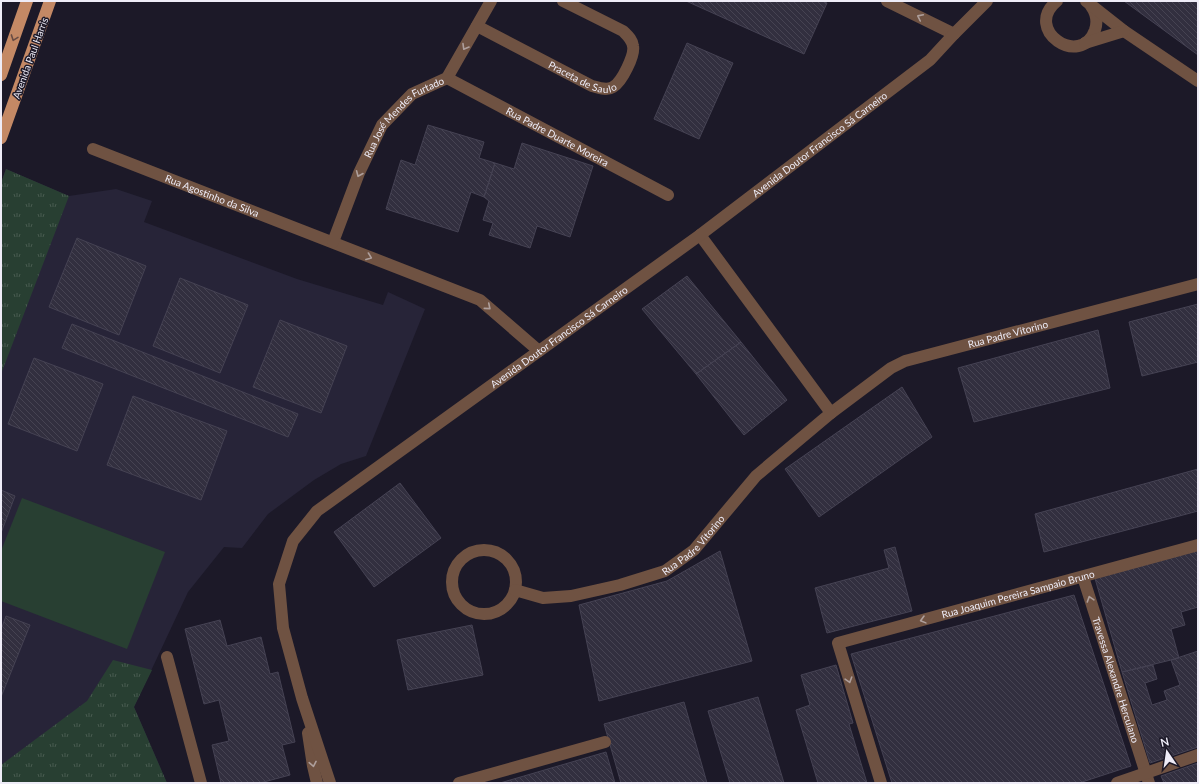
<svg xmlns="http://www.w3.org/2000/svg" width="1199" height="784" viewBox="0 0 1199 784" font-family="Lato,sans-serif">
<style>
.built{fill:#272438}
.grass{fill:#283f32}
.park{fill:url(#park-tufts)}
.building{fill:url(#building-back-hatch);stroke:#454253}
.lines{fill:none;stroke-linecap:round;stroke-linejoin:round}
.minor{stroke:#6f5242;stroke-width:12}
.major{stroke:#c48965;stroke-width:12}
.oneway{stroke:#ae9f9c}
.oneway2{stroke:#684b43}
.labels{text-anchor:middle;stroke-width:3;stroke-linejoin:round;paint-order:stroke}
.street-label{font-size:10px;fill:#eeecf7;stroke:#1c1928}
</style>
<defs>
<pattern id="park-tufts" width="24" height="20" patternUnits="userSpaceOnUse"><rect width="24" height="20" fill="#283f32"/><path d="M3 7l-1-3M5 7V3M7 7l1-3M15 17l-1-3M17 17v-4M19 17l1-3" fill="none" stroke="#485b50"/></pattern>
<pattern id="building-back-hatch" width="6" height="6" patternUnits="userSpaceOnUse"><rect width="6" height="6" fill="#322f3f"/><path d="M-1 5l2 2M0 0l6 6M5-1l2 2" fill="none" stroke="#464352"/></pattern>
</defs>
<rect width="100%" height="100%" fill="#1c1928"/>
<path class="built" d="M6,169L69,196L116,189L152,201L144,222L297,279L383,305L388,292L425,309L366,456L341,464L314,480L268,514L242,548L224,547L188,592L134,707L167,783H1V183Z"/>
<path class="grass" d="M22,498L165,552L127,649L1,601V551Z"/>
<path class="park" d="M6,169L69,196L1,374V183Z
M113,660L152,670L134,707L167,783H1V765L87,701Z"/>
<path class="building" d="M686,1H822L827,3L804,54Z
M1124,1H1198V55Z
M687,43L733,63L699,139L654,119Z
M428,125L484,142L479,158L495,163L484,197L471,192L458,232L386,209L401,160L415,165Z
M522,143L593,166L570,237L537,226L530,248L489,235L493,223L483,220L489,201L484,197L495,163L514,169Z
M77,238L146,266L119,335L49,307Z
M687,276L741,342L696,374L642,309Z
M180,278L248,305L220,373L153,346Z
M1198,304V362L1142,376L1129,322Z
M280,320L347,346L321,413L253,387Z
M72,324L298,414L288,437L62,348Z
M1098,330L1110,388L974,422L958,368Z
M741,342L787,400L744,435L696,374Z
M34,358L103,384L77,451L8,424Z
M902,387L932,437L819,517L785,469Z
M133,396L227,431L201,500L107,465Z
M1198,469V511L1044,552L1035,514Z
M400,483L441,538L374,587L334,532Z
M1,490L15,496L1,533Z
M895,547L912,611L827,633L815,588L889,568L884,550Z
M1198,547V607L1181,612L1185,625L1171,629L1179,658L1122,672L1094,575Z
M720,551L752,661L599,701L579,605L667,581Z
M1074,595L1131,766L1079,783H892L851,654Z
M6,616L30,625L1,697V627H2Z
M220,620L227,646L261,637L270,674L278,672L295,742L282,745L290,775L260,783H221L212,745L229,741L219,700L204,704L185,629Z
M472,625L483,675L408,690L397,640Z
M1198,651V747L1150,763L1122,672L1153,665L1157,679L1145,683L1152,705L1167,700L1164,691L1180,685L1171,660Z
M836,665L853,723L849,724L867,783H818L796,710L810,705L801,675Z
M758,697L784,783H730L708,711Z
M684,702L707,783H621L604,724Z
M606,752L615,783H500Z
M1198,763V783H1164L1161,776Z"/>
<g class="lines">
<g class="minor">
<path d="M887,1L954,34"/>
<path d="M1057,1C1022,30 1081,69 1095,30C1098,21 1096,13 1091,6"/>
<path d="M1086,1L1124,31L1198,81"/>
<path id="s1" d="M477,26L592,86C599,88 607,91 613,87C622,82 635,55 633,46C632,39 628,36 623,31L563,1"/>
<path d="M1085,43L1124,31"/>
<path id="s2" d="M447,78L668,195"/>
<path id="s3" d="M93,149L480,300L539,351"/>
<path id="s4" d="M333,242L359,173L382,125L412,94L447,78L491,1"/>
<path id="s5" d="M831,413L891,368L905,361L1198,284"/>
<circle cx="484" cy="582" r="32"/>
<path id="s6" d="M1083,577L1149,783"/>
<path id="s7" d="M515,590L543,598L571,596L620,585L665,571L694,550L756,476L831,413L700,235"/>
<path d="M167,657L201,783"/>
<path d="M308,733L313,766L317,783"/>
<path id="s8" d="M330,783L302,698L283,628L279,584L293,541L317,511L700,235L930,60L954,34L987,1"/>
<path d="M459,783L605,742"/>
<path id="s9" d="M881,783L838,643L1198,545"/>
<path d="M1117,783L1198,755"/>
</g>
<path class="major" d="M1,75L27,1
M1,138L50,1"/>
</g>
<defs><path id="oneway-chevron" d="M-2-3.5L2.5 0L-2 3.5" fill="none" stroke-width="1.6" stroke-linecap="round" stroke-linejoin="round"/></defs>
<g class="oneway">
<use href="#oneway-chevron" transform="translate(920 17) rotate(-154)"/>
<use href="#oneway-chevron" transform="translate(465 47) rotate(120)"/>
<use href="#oneway-chevron" transform="translate(359 174) rotate(113)"/>
<use href="#oneway-chevron" transform="translate(369 257) rotate(21)"/>
<use href="#oneway-chevron" transform="translate(488 307) rotate(40)"/>
<use href="#oneway-chevron" transform="translate(1090 599) rotate(-108)"/>
<use href="#oneway-chevron" transform="translate(923 620) rotate(165)"/>
<use href="#oneway-chevron" transform="translate(849 680) rotate(73)"/>
<use href="#oneway-chevron" transform="translate(313 764) rotate(79)"/>
</g>
<use class="oneway2" href="#oneway-chevron" transform="translate(14 38) rotate(110)"/>
<g class="labels">
<g class="street-label">
<text transform="translate(30 58) rotate(-70)" y="4">Avenida Paul Harris</text>
<text dy="4" stroke="none"><textPath href="#s1" startOffset="118">Praceta de Saulo</textPath></text>
<text dy="4" stroke="none"><textPath href="#s4" startOffset="148">Rua José Mendes Furtado</textPath></text>
<text dy="4" stroke="none"><textPath href="#s2" startOffset="125">Rua Padre Duarte Moreira</textPath></text>
<text dy="4" stroke="none"><textPath href="#s8" startOffset="912">Avenida Doutor Francisco Sá Carneiro</textPath></text>
<text dy="4" stroke="none"><textPath href="#s3" startOffset="128">Rua Agostinho da Silva</textPath></text>
<text dy="4" stroke="none"><textPath href="#s5" startOffset="197">Rua Padre Vitorino</textPath></text>
<text dy="4" stroke="none"><textPath href="#s8" startOffset="588">Avenida Doutor Francisco Sá Carneiro</textPath></text>
<text dy="4" stroke="none"><textPath href="#s7" startOffset="193">Rua Padre Vitorino</textPath></text>
<text dy="4" stroke="none"><textPath href="#s9" startOffset="333">Rua Joaquim Pereira Sampaio Bruno</textPath></text>
<text dy="4" stroke="none"><textPath href="#s6" startOffset="108">Travessa Alexandre Herculano</textPath></text>
</g>
</g>
<rect width="1199" height="784" fill="none" stroke="#eeecf7" stroke-width="4"/>
<g transform="translate(1167 752) rotate(347)" stroke="#1c1928" stroke-width="3" paint-order="stroke">
<path d="M0-3L7 15L0 10L-7 15Z" fill="#eeecf7"/>
<text y="-6" font-size="11" font-weight="bold" text-anchor="middle" fill="#eeecf7">N</text>
</g>
</svg>
